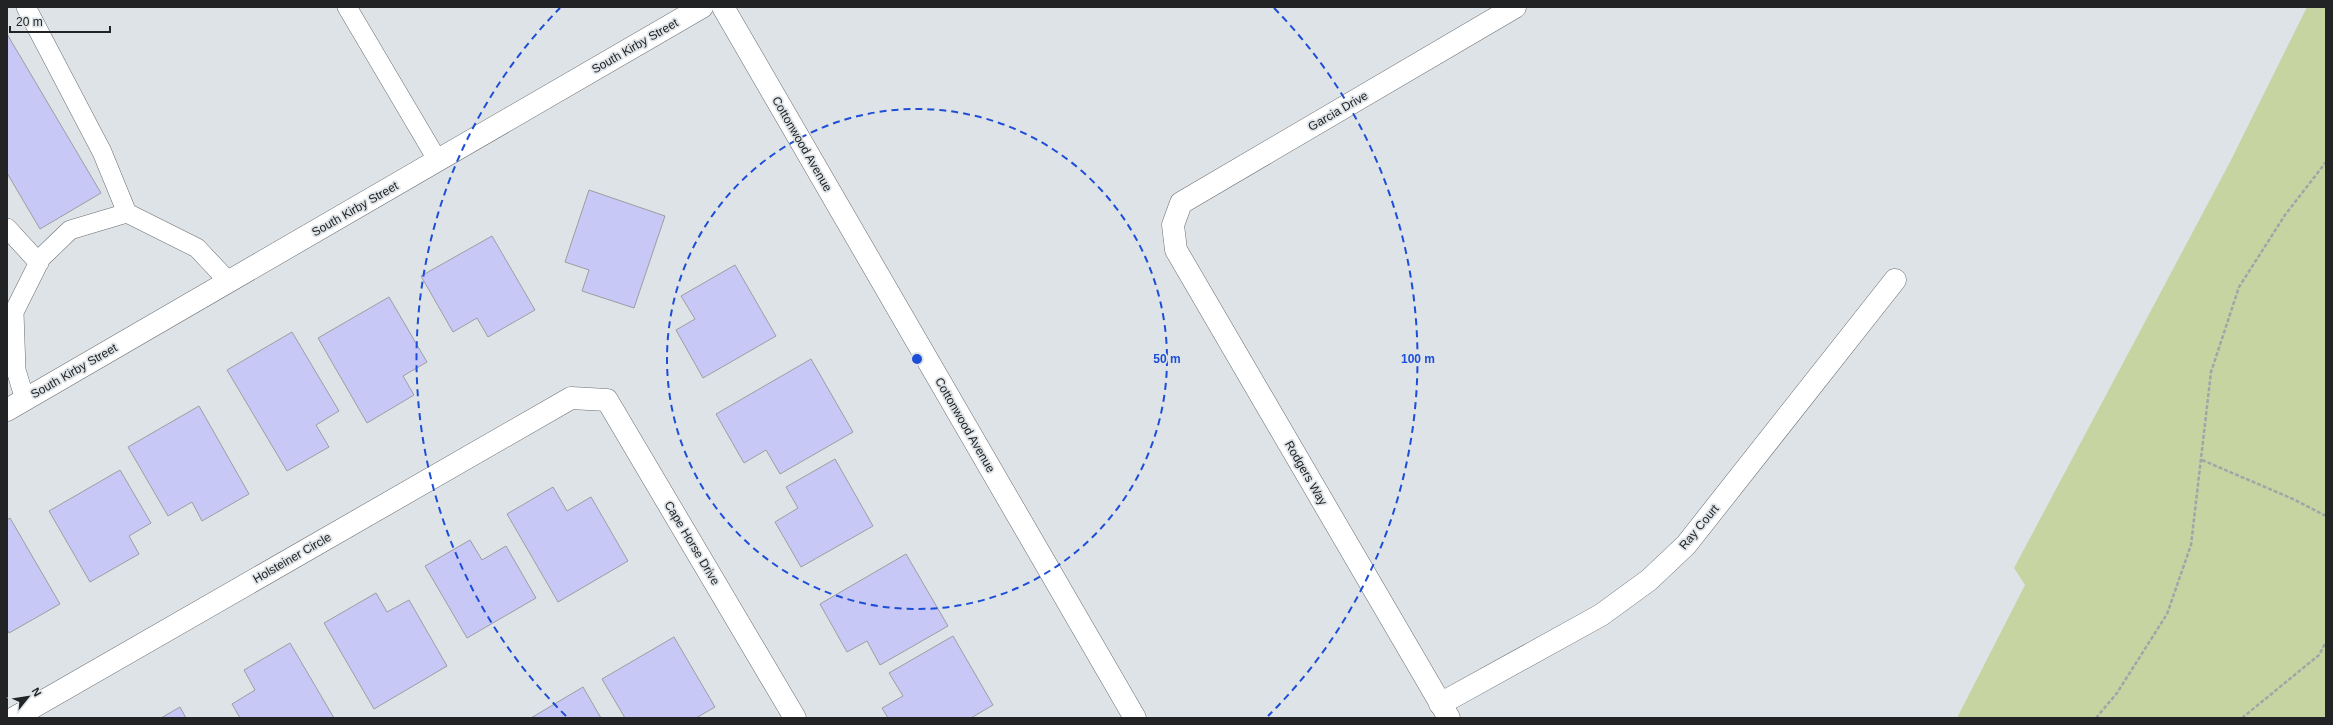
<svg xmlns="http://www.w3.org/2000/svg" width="2333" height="725" viewBox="0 0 2333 725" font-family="Arial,sans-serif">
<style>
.green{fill:#c6d4a2}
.building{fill:#c7c8f6;stroke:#9d9da2}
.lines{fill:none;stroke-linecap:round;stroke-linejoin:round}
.service-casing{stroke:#696d71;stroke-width:20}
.minor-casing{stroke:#696d71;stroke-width:23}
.tertiary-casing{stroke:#696d71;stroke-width:23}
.secondary-casing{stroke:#696d71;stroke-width:23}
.path{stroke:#a1a5a8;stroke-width:2.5;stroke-dasharray:4 2;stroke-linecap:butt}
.service{stroke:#fff;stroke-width:19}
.minor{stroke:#fff;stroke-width:22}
.tertiary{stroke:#fff;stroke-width:22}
.secondary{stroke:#fff;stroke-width:22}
.ring{fill:none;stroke:#1d4ed8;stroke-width:2;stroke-dasharray:7 5}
.labels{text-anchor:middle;stroke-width:3.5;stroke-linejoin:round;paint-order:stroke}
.street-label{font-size:12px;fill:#212324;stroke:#dee3e7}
.centre{fill:#1d4ed8;stroke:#dee3e7;stroke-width:2}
.ring-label{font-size:12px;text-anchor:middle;font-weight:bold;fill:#1d4ed8;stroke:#dee3e7;stroke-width:3.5;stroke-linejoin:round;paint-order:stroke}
</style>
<rect width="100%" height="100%" fill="#dee3e7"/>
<path class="green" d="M2307,7H2326V718H1957L2025,585L2014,568L2230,162Z"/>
<path class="building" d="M7,34L101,193L40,229L7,173Z
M589,190L665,216L634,308L582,291L589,270L565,262Z
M492,236L535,310L488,337L477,318L453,332L421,276Z
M735,265L776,336L703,378L676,330L695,319L681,296Z
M389,297L427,362L403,376L414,395L367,423L318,338Z
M292,332L339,411L316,425L329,447L287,471L227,370Z
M811,359L853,432L780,474L766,450L744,463L716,414Z
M199,406L249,494L202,521L192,502L168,516L128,447Z
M835,459L873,526L801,567L775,522L798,508L786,487Z
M120,470L151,523L129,536L139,554L90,582L49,511Z
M553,487L567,511L591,497L628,561L558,602L507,514Z
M10,518L60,604L9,633L7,629V520Z
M470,540L482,560L506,546L536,598L467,638L425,566Z
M906,554L948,626L880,665L867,641L847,652L820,604Z
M376,593L387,612L409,600L447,666L374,709L324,623Z
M953,636L993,705L971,718H888L882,708L903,696L889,673Z
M674,637L715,707L696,718H625L602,679Z
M290,643L334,718H240L232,704L255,690L244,670Z
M583,687L601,718H531Z
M180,707L186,718H161Z"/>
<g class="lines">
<g class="service-casing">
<path id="service" d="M26,7L102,152L127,213
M347,7L438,161
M7,228L39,263
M25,400L16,370L14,312L41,258L70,230L127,213L197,248L229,282"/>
</g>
<g class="minor-casing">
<path id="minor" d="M1440,704L1601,615L1649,580L1686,545L1895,280
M14,718L571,398L607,400L795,718
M1449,718L1176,250L1173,225L1181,203L1515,7"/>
</g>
<g class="tertiary-casing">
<path id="tertiary" d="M7,410L702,7"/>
</g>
<g class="secondary-casing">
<path id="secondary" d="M723,7L1135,718"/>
</g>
<path class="path" d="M2202,460L2293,499L2326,516
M2096,718L2117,693L2167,614L2191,545L2211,372L2239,287L2285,215L2326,162
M2242,718L2319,655L2326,642"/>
<use href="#service" class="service"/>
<use href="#minor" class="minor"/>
<use href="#tertiary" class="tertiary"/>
<use href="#secondary" class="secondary"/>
</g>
<g class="ring">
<circle cx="917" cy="359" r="250"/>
<path d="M566 716A501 501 0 0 1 560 8M1274 8A501 501 0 0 1 1268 716"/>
</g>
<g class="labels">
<g class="street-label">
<text transform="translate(635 46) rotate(-30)" y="4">South Kirby Street</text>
<text transform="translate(1338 111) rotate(-30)" y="4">Garcia Drive</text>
<text transform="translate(802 144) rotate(60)" y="4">Cottonwood Avenue</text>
<text transform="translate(355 209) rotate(-30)" y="4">South Kirby Street</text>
<text transform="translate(74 371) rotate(-30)" y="4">South Kirby Street</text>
<text transform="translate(965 425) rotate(60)" y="4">Cottonwood Avenue</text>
<text transform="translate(1306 473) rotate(60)" y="4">Rodgers Way</text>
<text transform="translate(1699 527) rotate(-50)" y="4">Ray Court</text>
<text transform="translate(692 543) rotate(59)" y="4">Cape Horse Drive</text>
<text transform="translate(292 558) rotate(-30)" y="4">Holsteiner Circle</text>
</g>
</g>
<circle cx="917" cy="359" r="6" class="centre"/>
<g class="ring-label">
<text x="1167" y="363">50 m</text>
<text x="1418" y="363">100 m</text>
</g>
<rect width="2333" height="725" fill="none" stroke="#212324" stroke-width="16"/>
<g transform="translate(28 697) rotate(60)" stroke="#dee3e7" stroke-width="3" paint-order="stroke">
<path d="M0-3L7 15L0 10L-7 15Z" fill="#212324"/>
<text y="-6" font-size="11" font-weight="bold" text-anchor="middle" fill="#212324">N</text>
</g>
<path d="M10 26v6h100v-6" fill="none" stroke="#212324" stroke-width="2"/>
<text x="16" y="26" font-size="12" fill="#212324" stroke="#dee3e7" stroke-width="3" paint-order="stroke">20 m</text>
</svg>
